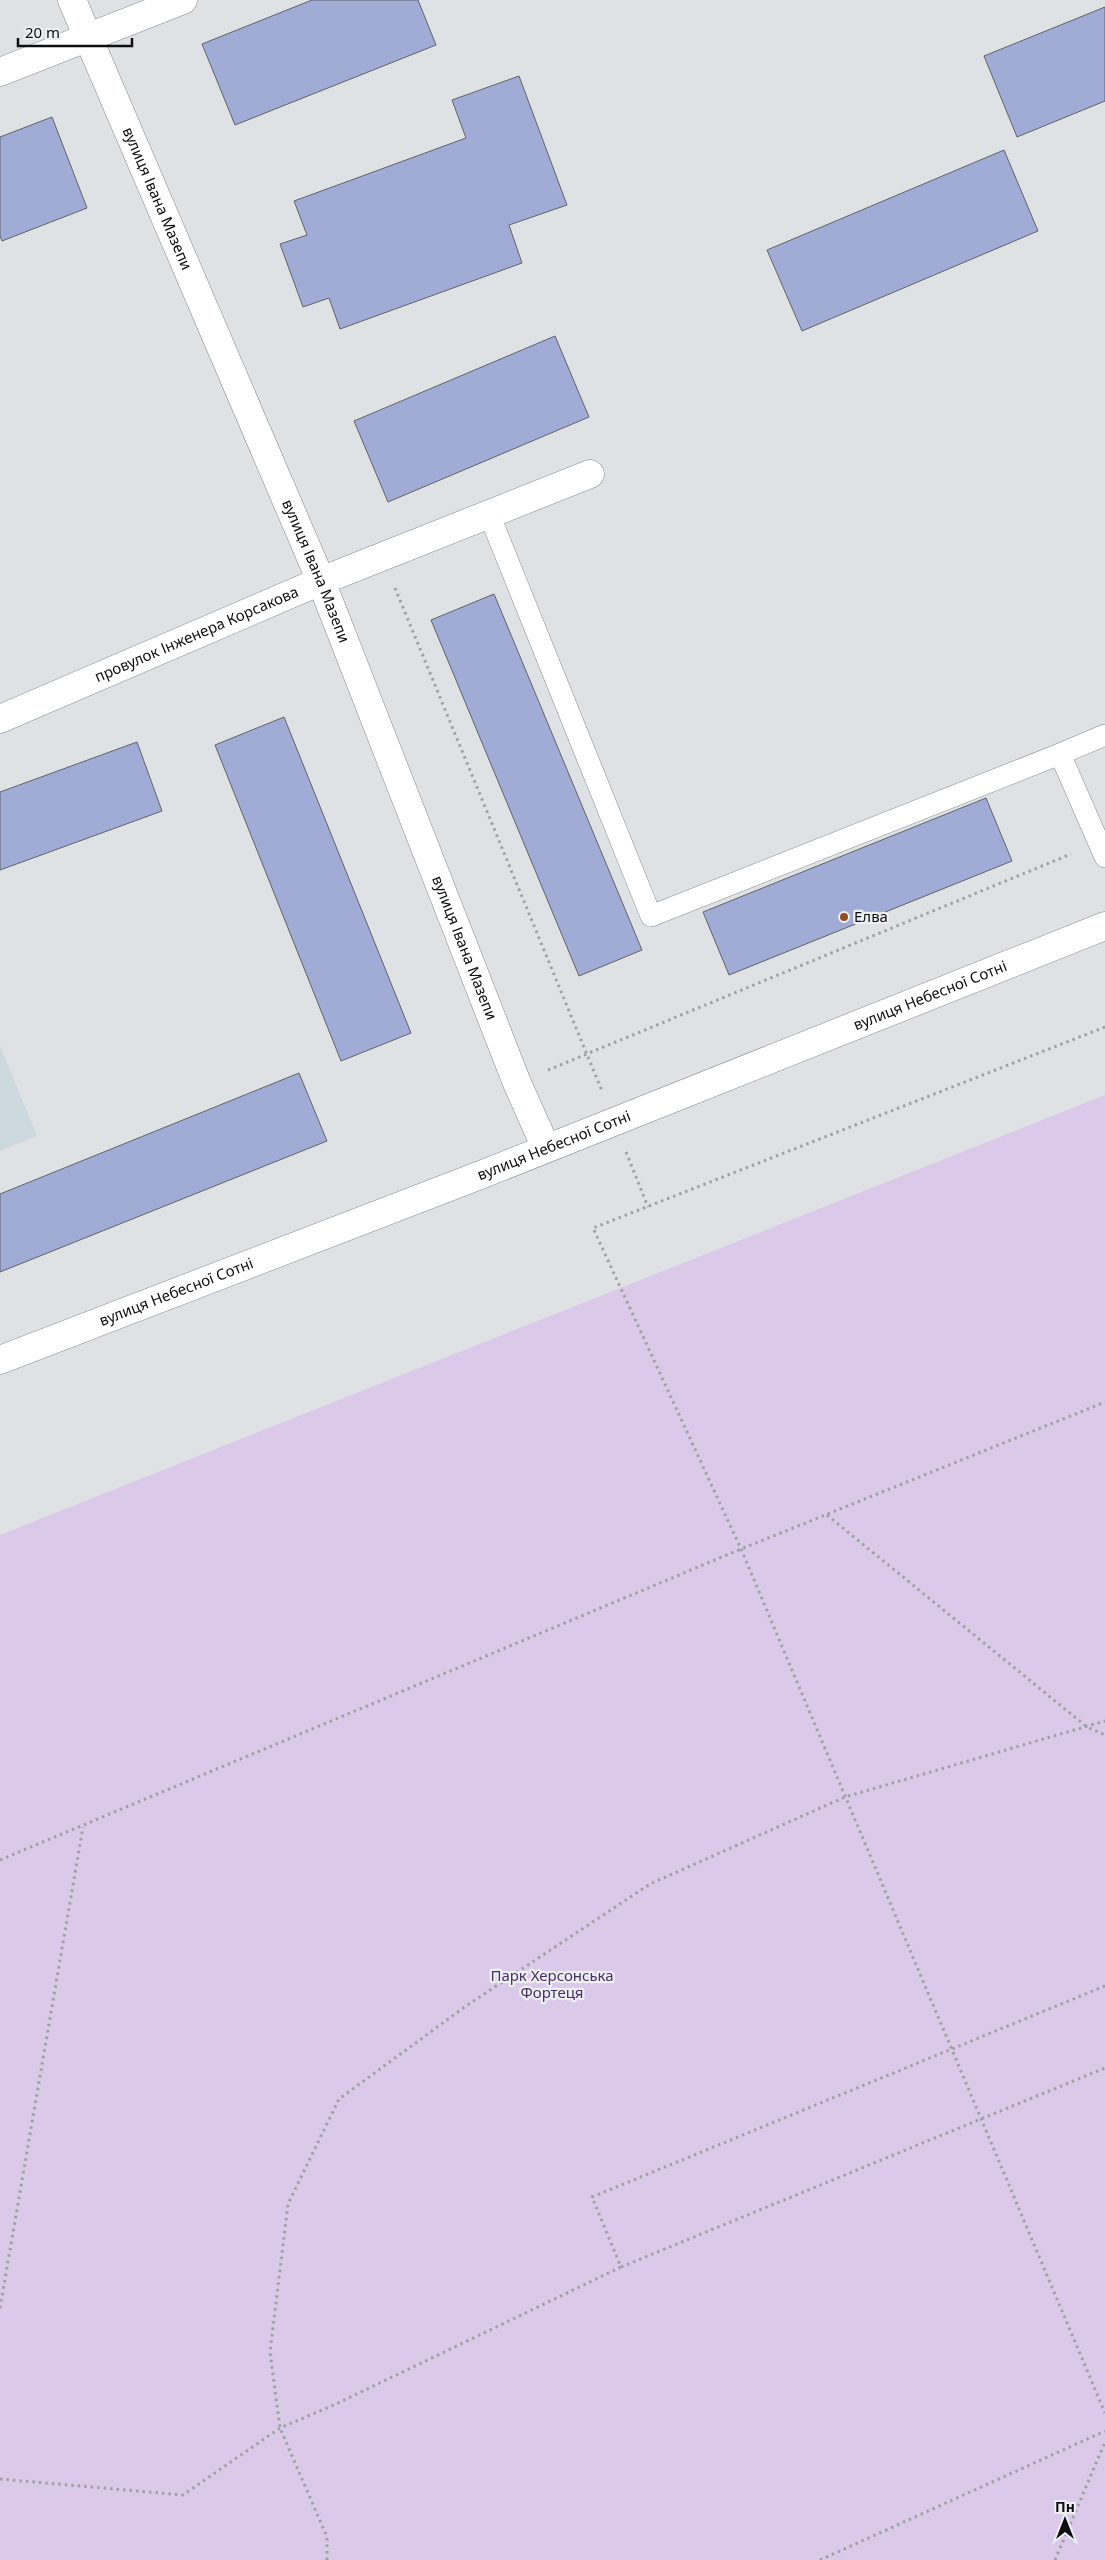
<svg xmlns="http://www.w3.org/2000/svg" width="1105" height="2560" viewBox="0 0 1105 2560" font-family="'Noto Sans',sans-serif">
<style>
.built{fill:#cdd8df}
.green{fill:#dac9e9}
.building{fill:#a0abd6;stroke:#626366}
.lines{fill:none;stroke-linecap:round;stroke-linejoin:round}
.service-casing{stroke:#868a8c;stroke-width:22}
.minor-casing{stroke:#868a8c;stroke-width:29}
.path{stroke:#9fa2a4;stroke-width:3;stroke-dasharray:2.5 4;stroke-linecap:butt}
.service{stroke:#fff;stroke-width:21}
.minor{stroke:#fff;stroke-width:28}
.poi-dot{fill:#914f1d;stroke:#ecf0f2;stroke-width:2}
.labels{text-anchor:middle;stroke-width:4.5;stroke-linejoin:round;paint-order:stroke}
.street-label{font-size:15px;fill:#0d0e0f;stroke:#ecf0f2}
.poi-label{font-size:15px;fill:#0d0e0f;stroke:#ecf0f2;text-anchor:start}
.park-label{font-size:15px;fill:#4b2d61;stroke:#ecf0f2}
</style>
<rect width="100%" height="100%" fill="#dfe2e5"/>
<path class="built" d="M0,1046L37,1136L0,1151Z"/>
<path class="green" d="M1105,1095V2560H0V1535Z"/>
<path class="building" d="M312,0H418L436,45L235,125L202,44Z
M1105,7V101L1017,137L984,56Z
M519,76L567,205L509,225L522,263L340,329L329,298L303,307L280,244L307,235L294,201L466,138L452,100Z
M52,117L87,208L2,241L0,236V137Z
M1004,150L1038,231L802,331L767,250Z
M555,336L589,417L388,502L354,421Z
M494,594L642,950L579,976L431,620Z
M284,717L411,1033L341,1061L215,745Z
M137,742L162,811L0,870V792Z
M986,798L1012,861L729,975L703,912Z
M299,1073L327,1141L0,1272V1194Z"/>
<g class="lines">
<g class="service-casing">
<path id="service" d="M489,514L651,916L1060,754
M1105,735L1060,754L1105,857"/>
</g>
<g class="minor-casing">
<g id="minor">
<path id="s1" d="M72,0L321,581L517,1083L546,1148"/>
<path d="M0,72L183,0"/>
<path id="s2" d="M0,719L321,581L590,474"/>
<path id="s3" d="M0,1360L483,1174L1105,926"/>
</g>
</g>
<path class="path" d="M395,588L602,1091
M1105,1027L593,1228L741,1549L1105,2413
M548,1070L1071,854
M626,1152L648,1207
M827,1515L1087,1727L1105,1735
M0,1860L741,1549L1105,1402
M1105,1986L592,2197L621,2267L1105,2068
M0,2308L83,1827
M0,2479L183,2495L280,2428L336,2404L621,2267
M327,2560V2537L280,2428L270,2352L288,2204L339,2099L466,2006L650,1884L845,1797L1105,1721
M820,2560L1105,2431
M1055,2560L1105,2442"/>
<use href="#service" class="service"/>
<use href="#minor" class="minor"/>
</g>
<circle class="poi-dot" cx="844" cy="917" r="5"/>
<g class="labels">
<g class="street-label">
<text dy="5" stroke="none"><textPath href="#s1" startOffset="216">вулиця Івана Мазепи</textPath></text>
<text dy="5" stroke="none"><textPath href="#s1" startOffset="621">вулиця Івана Мазепи</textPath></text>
<text dy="5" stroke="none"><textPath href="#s2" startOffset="214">провулок Інженера Корсакова</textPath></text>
<text dy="5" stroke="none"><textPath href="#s1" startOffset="1026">вулиця Івана Мазепи</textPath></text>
<text dy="5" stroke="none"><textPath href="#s3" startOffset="999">вулиця Небесної Сотні</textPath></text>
<text dy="5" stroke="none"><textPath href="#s3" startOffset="594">вулиця Небесної Сотні</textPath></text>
<text dy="5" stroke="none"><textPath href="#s3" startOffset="189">вулиця Небесної Сотні</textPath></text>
</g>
<g class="poi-label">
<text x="854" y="922">Елва</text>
</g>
<g class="park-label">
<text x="552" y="1981">Парк Херсонська<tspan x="552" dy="17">Фортеця</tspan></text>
</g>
</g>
<g transform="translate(1065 2520)" stroke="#ecf0f2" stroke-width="4" paint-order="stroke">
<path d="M0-4L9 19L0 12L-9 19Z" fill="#0d0e0f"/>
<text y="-8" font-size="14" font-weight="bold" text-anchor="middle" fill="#0d0e0f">Пн</text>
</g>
<path d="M18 38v8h114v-8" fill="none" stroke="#0d0e0f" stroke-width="2.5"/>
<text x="25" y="38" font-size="15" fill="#0d0e0f" stroke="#ecf0f2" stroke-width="4" paint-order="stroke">20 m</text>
</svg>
